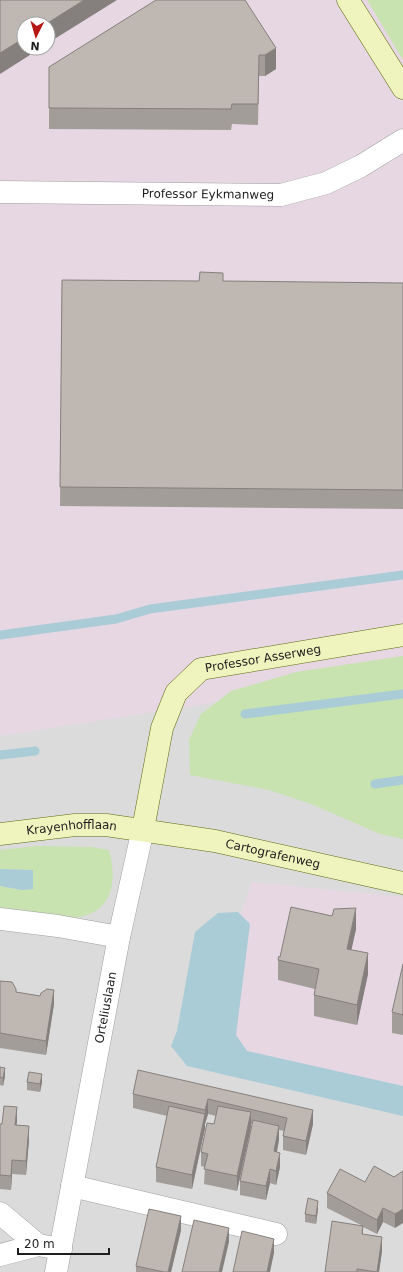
<svg xmlns="http://www.w3.org/2000/svg" width="403" height="1272" viewBox="0 0 403 1272" font-family="'DejaVu Sans',sans-serif">
<style>
.residential{fill:#dcdbdb}
.industrial{fill:#e6d7e3;fill-rule:evenodd}
.grass{fill:#c8e3b0}
.water{fill:#a9ccd7}
.lines{fill:none;stroke-linecap:round;stroke-linejoin:round}
.stream{stroke:#a9ccd7;stroke-width:9}
.street-casing{stroke:#9f9f9f;stroke-width:23}
.secondary-casing{stroke:#5e6a10;stroke-width:23}
.street{stroke:#fff;stroke-width:22}
.secondary{stroke:#eff3be;stroke-width:22}
.wall{fill:#a39d99}
.shaded-wall{fill:#85807d}
.building{fill:#beb7b2;stroke:#85807d}
.labels{text-anchor:middle;stroke-width:4;stroke-linejoin:round;paint-order:stroke}
.street-label{font-size:12px;fill:#1e1e1e;stroke:#fff}
</style>
<rect width="100%" height="100%" fill="#eeebe5"/>
<path class="residential" d="M403,639V1272H0V667Z"/>
<path class="industrial" d="M0,0H383L403,33V673L0,736ZM24,24H48V48H24Z
M252,882L403,897V1115L187,1066Z"/>
<path class="grass" d="M367,0H403V60Z
M403,656V839L380,834L311,804L269,790L190,775L189,740L201,714L231,691L296,672Z
M36,846L92,847L109,850C117,878 114,911 79,917C72,918 64,916 58,915C38,912 19,910 0,907V886L22,890L33,889V870L0,869V850Z"/>
<path class="water" d="M0,869L33,870V889L22,890L0,886Z
M238,912L250,924L236,1035L247,1051L403,1086V1116L187,1066L171,1046L177,1031L195,932L218,913Z"/>
<g class="lines">
<path class="stream" d="M0,635L116,619L150,609L403,575
M245,714L403,694
M0,755L35,751
M375,784L403,780"/>
<g class="street-casing">
<g id="street">
<path id="s1" d="M0,192L281,195L326,183L361,166L403,140"/>
<path d="M0,919L58,926L119,937"/>
<path d="M72,1186L276,1234"/>
<path d="M0,1213L38,1245"/>
<path d="M0,1255L38,1245L61,1249"/>
<path id="s2" d="M56,1272L119,937L143,829"/>
</g>
</g>
<g class="secondary-casing">
<g id="secondary">
<path d="M348,0L403,88"/>
<path id="s3" d="M143,829L162,728L176,693L201,669L403,635"/>
<path id="s4" d="M0,834L75,825H106L215,841L403,883"/>
</g>
</g>
<use href="#street" class="street"/>
<use href="#secondary" class="secondary"/>
</g>
<path class="wall" d="M245,0L276,69L265,76H259L258,125L232,124L231,130L49,129V67Z
M62,280L403,283V509L60,506Z
M356,929L351,950L368,974L357,1025L314,1016V995L315,989L278,980V960L280,957Z
M403,964V1035L392,1033V1012Z
M0,981L16,992L54,1004L46,1055L0,1048Z
M0,1067L5,1076L3,1086L0,1085Z
M138,1070L313,1124L306,1155L283,1150V1136L284,1131L279,1130V1140L277,1152L280,1167L276,1185L270,1183L266,1200L240,1195V1181L253,1124H251V1127L237,1191L204,1184L205,1167L201,1166V1152L214,1124L216,1116L208,1114L205,1124V1128L192,1189L156,1182V1167L167,1116L133,1108V1094Z
M27,1082H42L40,1092L27,1090Z
M17,1121L16,1125L29,1140L26,1175L12,1174L11,1190L0,1189V1124H2Z
M403,1171L395,1228L383,1222L377,1234L363,1227V1234L382,1251L379,1272H325L361,1225L327,1208V1193L365,1182L394,1177Z
M318,1209L316,1224L305,1222V1214Z
M181,1230L171,1272H136V1266Z"/>
<path class="shaded-wall" d="M84,0H117L48,43V24H46Z
M24,38V48H41L0,74V53Z
M276,48V69L265,76V55Z
M356,908V929L347,970V949Z
M368,953V974L357,1025V1005Z
M54,990V1004L46,1055V1041Z
M5,1068V1076L3,1086V1078Z
M42,1074V1082L40,1092V1084Z
M208,1099V1114L205,1124V1110Z
M17,1107V1121L15,1139V1125Z
M313,1110V1124L306,1155V1141Z
M251,1112V1127L237,1191V1176Z
M205,1114V1128L192,1189V1175Z
M29,1126V1140L26,1175V1161Z
M279,1126V1140L274,1165V1151Z
M280,1153V1167L276,1185V1171Z
M12,1160V1174L11,1190V1176Z
M270,1169V1183L266,1200V1186Z
M318,1201V1209L316,1224V1216Z
M383,1208V1222L377,1234V1220Z
M403,1209V1223L395,1228V1214Z
M181,1216V1230L171,1272H168Z
M229,1228V1242L222,1272H219Z
M382,1237V1251L379,1272H377Z
M274,1239V1253L270,1272H267Z"/>
<path class="building" d="M0,0H84L46,24H24V38L0,53Z
M156,0H245L276,48L265,55H259L258,104H232L231,109L49,108V67Z
M200,272L223,273V281L403,283V490L60,487L62,280L199,281Z
M291,907L332,916L334,909L356,908L347,949L368,953L357,1005L314,995L319,969L278,960L279,956L280,957Z
M403,964V1015L392,1012Z
M0,981L12,982L16,989V992L40,996L41,993L47,989L54,990L46,1041L0,1033Z
M0,1067L5,1068L3,1078L0,1077Z
M138,1070L313,1110L306,1141L283,1136L287,1118L208,1099L205,1110L133,1094Z
M29,1072L42,1074L40,1084L27,1082Z
M4,1106L17,1107L15,1125L29,1126L26,1161L12,1160L11,1176L0,1175V1124H2Z
M169,1106L205,1114L192,1175L156,1167Z
M218,1106L251,1112L237,1176L204,1169L208,1154L201,1152L207,1123L214,1124Z
M253,1120L279,1126L274,1151L280,1153L276,1171L270,1169L266,1186L240,1181Z
M374,1166L394,1177L403,1171V1209L395,1214L383,1208L377,1220L327,1193L340,1169L365,1182Z
M308,1198L318,1201L316,1216L305,1214Z
M149,1209L181,1216L168,1272H164L136,1266Z
M194,1220L229,1228L219,1272H182Z
M332,1221L363,1226L362,1234L382,1237L377,1272L357,1269V1272H325Z
M242,1231L274,1239L267,1272H233Z"/>
<g class="labels">
<g class="street-label">
<text dy="4" stroke="none"><textPath href="#s1" startOffset="208">Professor Eykmanweg</textPath></text>
<text dy="4" stroke="none"><textPath href="#s3" startOffset="238">Professor Asserweg</textPath></text>
<text dy="4" stroke="none"><textPath href="#s4" startOffset="72">Krayenhofflaan</textPath></text>
<text dy="4" stroke="none"><textPath href="#s4" startOffset="276">Cartografenweg</textPath></text>
<text dy="4" stroke="none"><textPath href="#s2" startOffset="269">Orteliuslaan</textPath></text>
</g>
</g>
<g transform="translate(36 36) rotate(185)"><circle r="19" fill="#ffffff" stroke="#a5a5a5"/>
<path d="M0-3L7 15L0 10L-7 15Z" fill="#b71714"/>
<text y="-6" font-size="11" font-weight="bold" text-anchor="middle" fill="#1e1e1e">N</text>
</g>
<path d="M18 1248v6h91v-6" fill="none" stroke="#1e1e1e" stroke-width="2"/>
<text x="24" y="1248" font-size="12" fill="#1e1e1e" stroke="#ffffff" stroke-width="3" paint-order="stroke">20 m</text>
</svg>
